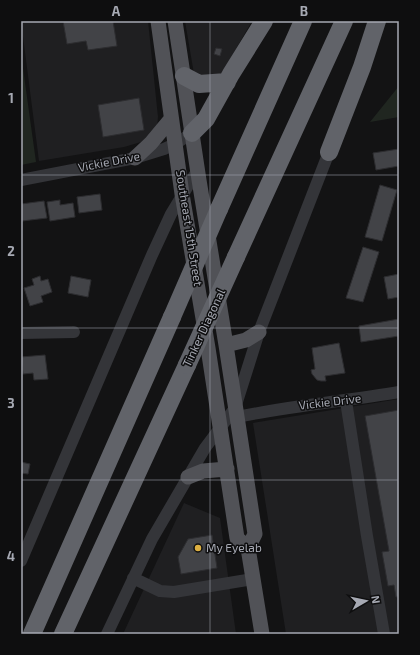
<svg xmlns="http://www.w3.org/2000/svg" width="420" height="655" viewBox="0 0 420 655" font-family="'Exo 2',sans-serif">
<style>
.built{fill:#1f1f21}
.green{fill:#202620}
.building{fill:#424347;stroke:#2d2d30}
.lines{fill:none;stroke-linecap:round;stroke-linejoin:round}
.minor{stroke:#343539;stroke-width:12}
.major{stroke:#515257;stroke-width:15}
.highway{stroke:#616369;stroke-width:18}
.highway-bridge{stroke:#616369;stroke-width:18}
.grid{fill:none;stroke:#a6a9b3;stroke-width:1;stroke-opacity:0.55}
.poi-dot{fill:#ddb042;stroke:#0e0e0f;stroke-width:1.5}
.labels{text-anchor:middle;stroke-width:3;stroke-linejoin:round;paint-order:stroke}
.street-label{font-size:12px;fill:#a6a9b3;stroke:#0e0e0f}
.poi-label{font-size:12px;fill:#a6a9b3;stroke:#0e0e0f;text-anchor:start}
.neatline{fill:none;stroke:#a6a9b3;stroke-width:1.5}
.grid-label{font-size:13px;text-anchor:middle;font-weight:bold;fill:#a6a9b3}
</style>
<rect width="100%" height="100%" fill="#131314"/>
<path class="built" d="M21,21H148L158,117L157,128L141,142L124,147L39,161Z
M185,21H252L221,75L195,80Z
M399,399V634H286L253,423Z
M184,503L220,518L236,634H123Z"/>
<path class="green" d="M21,54L36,162L21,165Z
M399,86V117L370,122Z"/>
<path class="building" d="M63,21H113L117,46L88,50L86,41L67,44Z
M216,48L222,49L220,56L214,54Z
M139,98L144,130L103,137L98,105Z
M399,149V166L376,170L373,153Z
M380,185L397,190L382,241L365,237Z
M100,194L102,210L79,213L77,197Z
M60,200V205L73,203L75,217L50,221L47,202Z
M44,201L47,218L22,221L21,204Z
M363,247L379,252L363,302L346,298Z
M399,274V297L388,299L384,277Z
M40,276L41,281L48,279L52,292L41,296L43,302L30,306L24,288L34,285L32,279Z
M71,276L91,280L88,297L68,293Z
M399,319V336L361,342L359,326Z
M339,343L345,373L325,376L326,381H321L317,380L312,374L311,370L315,369L312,348Z
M45,355L48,379L34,380L33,373L23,374L21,357Z
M399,410V597H396L394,585L388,586L382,552L389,551L365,416Z
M21,462L30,464L28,474L21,473Z
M212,535L217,568L181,574L178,557L188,539Z"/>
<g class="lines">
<path class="minor" d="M21,180L135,158L164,149L175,144L192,133
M21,333L74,332
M346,401L367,536L384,634
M237,417C291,406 345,401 399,392
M21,561L152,255L171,214L197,171
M133,578L160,591L174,592L253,579
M107,634L152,539L205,448L235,408L259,332L329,152"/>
<path class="major" d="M158,21L182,194L208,348L237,538L248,548
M175,21L199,180L226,345L255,534L248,548L262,634
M135,158L151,143L171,119
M226,345L246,340L259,332
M188,477L203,471L227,469"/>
<path class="highway" d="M184,76L199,84L227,82
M192,133L206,119L231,74L264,21
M329,152L362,67L377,21
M219,209L303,21
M236,257L344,21
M32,634L172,317
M63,634L187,365"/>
<path class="highway-bridge" d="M172,317L219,209
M187,365L236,257"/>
</g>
<path class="grid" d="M210,21V634M21,175H399M21,328H399M21,480H399"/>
<circle class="poi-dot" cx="198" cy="548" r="4"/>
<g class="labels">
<g class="street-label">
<text transform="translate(109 162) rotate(-11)" y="4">Vickie Drive</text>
<text transform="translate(189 228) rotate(81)" y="4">Southeast 15th Street</text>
<text transform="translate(204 328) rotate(-65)" y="4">Tinker Diagonal</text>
<text transform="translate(330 402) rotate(-7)" y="4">Vickie Drive</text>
</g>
<g class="poi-label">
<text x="206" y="552">My Eyelab</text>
</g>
</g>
<rect width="420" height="655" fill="none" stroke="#0e0e0f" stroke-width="44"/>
<g transform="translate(366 601) rotate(81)" stroke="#0e0e0f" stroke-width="3" paint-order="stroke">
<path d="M0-3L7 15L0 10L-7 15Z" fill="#a6a9b3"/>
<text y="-6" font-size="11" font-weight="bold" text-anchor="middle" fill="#a6a9b3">N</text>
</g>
<rect x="22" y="22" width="376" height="611" class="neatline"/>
<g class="grid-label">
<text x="116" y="16">A</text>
<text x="304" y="16">B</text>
<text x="11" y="103">1</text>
<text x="11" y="256">2</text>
<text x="11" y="408">3</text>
<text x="11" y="561">4</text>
</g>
</svg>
